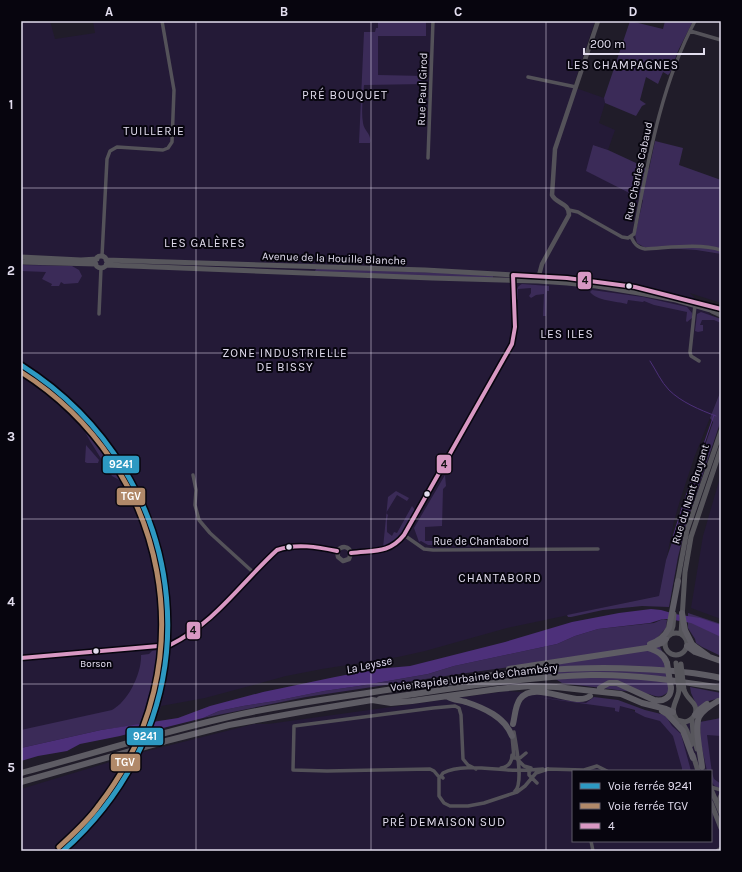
<svg xmlns="http://www.w3.org/2000/svg" width="742" height="872" viewBox="0 0 742 872" font-family="Karla,sans-serif">
<style>
.built{fill:#241a37;fill-rule:evenodd}
.green{fill:#3b2b58}
.water{fill:#4d307a}
.lines{fill:none;stroke-linecap:round;stroke-linejoin:round}
.stream{stroke:#4d307a;stroke-width:1}
.minor{stroke:#545259;stroke-width:3.5}
.tertiary{stroke:#545259;stroke-width:4.5}
.secondary{stroke:#57565c;stroke-width:5}
.trunk{stroke:#5e5c64;stroke-width:6}
.secondary-bridge{stroke:#57565c;stroke-width:5}
.trunk-bridge{stroke:#5e5c64;stroke-width:6}
.bus-1-casing{stroke:#07050e;stroke-width:7}
.bus-1{stroke:#d898c3;stroke-width:4}
.rail-1-casing{stroke:#07050e;stroke-width:8}
.rail-2-casing{stroke:#07050e;stroke-width:8}
.rail-1{stroke:#2d99c2;stroke-width:5}
.rail-2{stroke:#b18969;stroke-width:5}
.grid{fill:none;stroke:#e2ddee;stroke-width:1;stroke-opacity:0.55}
.bus-dot{fill:#e2ddee;stroke:#07050e;stroke-width:1.5}
.labels{text-anchor:middle;stroke-width:4;stroke-linejoin:round;paint-order:stroke}
.bus-label{font-size:10px;fill:#e2ddee;stroke:#07050e}
.street-label{font-size:11px;fill:#e2ddee;stroke:#07050e}
.neighbourhood-label{font-size:12px;letter-spacing:1px;fill:#e2ddee;stroke:#07050e}
.water-label{font-size:12px;font-style:italic;fill:#e7e0f7;stroke:#07050e}
.line-badge{stroke:#07050e;stroke-width:1.5}
.badge-label{font-size:11px;text-anchor:middle;font-weight:bold;fill:#fff}
.pale-badge-label{font-size:11px;text-anchor:middle;font-weight:bold;fill:#111}
.neatline{fill:none;stroke:#e2ddee;stroke-width:1.5}
.grid-label{font-size:13px;text-anchor:middle;font-weight:bold;fill:#e2ddee}
</style>
<rect width="100%" height="100%" fill="#201c29"/>
<path class="built" d="M21,21H50L55,39L95,33L93,21H595L573,87L604,98L605,103L599,123L615,130L608,150L593,145L587,171L643,200L635,235L644,247L696,250L721,254V303L690,293L711,315L721,320V390L694,458L681,497L674,521L659,596L507,628L425,651L398,657L322,669L286,676L205,698L161,706L159,714H153L154,708L21,733Z
M721,474V619L691,608L703,536Z
M507,691L608,700L644,715L700,722L721,718V851H21V789L143,752L254,724H268ZM573,771H711V841H573Z"/>
<path class="green" d="M413,21H426V36H378V75L425,76V84L364,85C363,97 361,112 363,123C364,131 372,134 370,143H359L364,32H375L376,28H378V22Z
M630,21L663,29L665,21H693L678,51L670,73L668,75L663,72L658,84L646,77L640,100L646,104L642,106L636,116L605,103L604,98Z
M655,141L683,148L679,165L721,180V254L696,250L644,247L637,243L635,235L643,200L586,171L593,145L608,150L649,169Z
M21,265L72,266L79,270L82,276L78,283L64,284L61,282L59,286H51L52,284L42,279L46,272L21,271Z
M316,269H339L493,275V279L323,272L315,271Z
M522,284L549,286V291H547L546,316H543L544,294L536,295L531,298L529,296L531,293V288L518,289V300L517,299C517,293 515,287 522,284Z
M592,290L643,297L687,307L692,313V318L687,322L686,321L687,312L654,305L644,301L643,302L628,300L627,304C616,301 597,301 590,292Z
M701,312L721,319V323L714,320H702L700,325H703V331L698,332L695,331L697,314Z
M721,390V420L686,525L678,557L669,607L642,606L603,610L571,617H568L567,615L659,596L666,560L713,422L710,418Z
M51,391C84,416 106,446 128,481L123,482L112,476L90,441L78,419Z
M86,445L99,460L98,463H87L85,462Z
M445,475L446,486L443,489L442,526L425,527V541H443L441,545H428L421,541L419,542L414,528Z
M396,491L409,498L407,501L397,495L386,513L388,515L387,520V532L392,536L394,532L397,533L412,506L415,510C407,524 400,545 383,548L388,497Z
M688,613L721,624V656L702,647L696,643L695,639L688,628Z
M663,619L667,620L666,628L656,639L662,651L665,662L669,681L668,692C661,698 657,697 649,694L562,683L531,664L452,675L306,697L203,718L219,711L243,706L275,701L324,691L359,686L428,674L454,666L557,644L575,636L598,629L654,623Z
M164,649L161,680L150,723L101,730L21,748V730L112,710C128,702 142,673 141,655L149,654L152,651Z
M690,687L721,693V699C711,699 705,702 698,708L691,693Z
M536,697L586,703L594,697L618,700L645,710L665,715L672,726L681,734L691,771H682V768L673,736L660,721L645,717L635,712V710L620,706L619,712L615,711V708Z
M721,718V736L707,735L712,773L714,779L721,784V788C711,787 711,780 711,771H707L701,744L700,722Z"/>
<path class="water" d="M651,609L661,610L675,614L700,618L721,625V637L691,623L669,619H663L650,623L598,629L575,636L557,644L454,666L428,674L359,686L324,691L275,701L243,706L219,711L203,718L163,728L157,727L146,729L120,736L80,744L67,751L38,756L21,761V748L101,730L178,718L210,706L263,692L335,677L376,669L410,666L505,642L572,622L619,613Z"/>
<g class="lines">
<path class="stream" d="M650,361C656,370 661,382 669,390C681,402 700,410 716,416
M673,537L683,505L714,415"/>
<path class="minor" d="M690,31L721,40
M528,77L576,87
M428,158L433,21
M569,210L578,212L583,215L622,237L628,238L634,234C648,162 660,87 695,21
M631,237C634,243 637,248 645,249C668,248 699,243 721,250
M102,256L107,159L110,151L117,147L163,150L168,148L172,142L174,90L162,21
M695,305L690,352L691,356L699,361
M712,312L721,316
M99,314L101,268
M193,475L196,490L195,505L199,520L210,533L254,573
M404,535L424,549L433,550L598,549
M514,732C516,745 524,783 515,791
M512,736L514,758H520L526,753
M517,759L524,766L531,768
M501,768C508,767 512,763 512,755
M476,769L468,765L463,759L461,715L459,708L455,706L433,708L294,726L293,770L327,771L430,769L434,771L439,777V796L444,803L450,806H468L484,803L517,792L525,786L536,773L548,769
M547,769L584,770L597,766L607,771
M531,770L529,772V775L537,783
M443,778L441,776L443,773C460,764 489,769 508,770C520,771 532,770 543,769
M711,787L721,790
M717,802L721,794
M591,841L593,851"/>
<path class="tertiary" d="M538,279L542,264L569,215C569,202 556,204 552,195L555,149L598,21
M337,551L338,557L343,561L349,559L351,553
M337,551C342,545 349,546 351,553
M351,553C371,549 391,556 404,535L489,386L512,344L515,327L513,277
M21,658L170,645C215,627 241,581 277,550C291,543 322,548 337,551"/>
<path class="secondary" d="M95 262a6 6 0 1 1 12 0a6 6 0 1 1-12 0Z
M21,257L81,260L97,259
M106,260L425,270L567,278L635,287L721,309
M21,262L96,264
M106,265L432,278L538,281L567,283L596,286L639,293L676,300L721,313
M677,584L687,530L721,431
M665 644a11 11 0 1 1 22 0a11 11 0 1 1-22 0Z
M681,634L685,572L691,537L721,448
M670,635L673,626L674,614
M679,690C678,701 668,709 677,720L685,722C693,720 699,712 694,704C690,699 686,696 684,690
M692,719L693,734L697,749
M682,722L687,731L691,745
M693,755L698,771
M711,789L721,813
M711,803L721,828
M718,851L721,849"/>
<path class="trunk" d="M682,613L685,630L692,644L697,648L708,656
M650,644C659,641 665,636 669,628L678,581
M687,646L695,652L721,661
M648,648C657,651 664,654 667,663
M509,669L647,648L662,643L666,639
M600,688L609,683H617L654,700C663,702 671,698 671,688
M448,697C453,700 459,700 466,702C484,708 505,717 512,736
M380,699C450,689 520,677 591,675C635,674 678,681 721,688
M662,711L667,714L683,731L693,758
M695,715L699,710L707,704
M513,724C515,716 515,706 520,699C535,679 575,708 590,696
M702,767C701,755 694,729 699,717C703,710 711,705 718,701
M21,773C95,753 168,730 242,714C303,701 365,694 426,684C497,674 567,665 639,669C667,670 694,672 721,678
M21,782L166,741L229,725L306,711L372,700L391,703L412,701L498,689L530,686L556,687L621,694L642,703L666,709L673,712"/>
<path class="secondary-bridge" d="M676,663L679,690
M681,664L684,690"/>
<path class="trunk-bridge" d="M667,663L671,688"/>
<g class="bus-1-casing">
<path id="bus-1" d="M351,553C373,550 389,554 404,535L512,344L515,327L513,275L567,278L635,287L721,309
M21,658L170,645C216,622 240,584 277,550C296,543 318,547 337,551"/>
</g>
<use href="#bus-1" class="bus-1"/>
<g class="rail-1-casing">
<path id="rail-1" d="M21,365C196,476 220,712 63,851"/>
</g>
<g class="rail-2-casing">
<path id="rail-2" d="M21,372C170,466 208,665 99,805C88,821 73,834 59,847"/>
</g>
<use href="#rail-1" class="rail-1"/>
<use href="#rail-2" class="rail-2"/>
</g>
<path class="grid" d="M196,21V851M371,21V851M546,21V851M21,188H721M21,353H721M21,519H721M21,684H721"/>
<g class="bus-dot">
<circle cx="629" cy="286" r="3.5"/>
<circle cx="427" cy="494" r="3.5"/>
<circle cx="289" cy="547" r="3.5"/>
<circle cx="96" cy="651" r="3.5"/>
</g>
<g class="labels">
<g class="bus-label">
<text x="96" y="667">Borson</text>
</g>
<g class="street-label">
<text transform="translate(422 89) rotate(-88)" y="4">Rue Paul Girod</text>
<text transform="translate(638 171) rotate(-78)" y="4">Rue Charles Cabaud</text>
<text transform="translate(334 258) rotate(2)" y="4">Avenue de la Houille Blanche</text>
<text transform="translate(690 494) rotate(-73)" y="4">Rue du Nant Bruyant</text>
<text x="481" y="545">Rue de Chantabord</text>
<text transform="translate(474 677) rotate(-7)" y="4">Voie Rapide Urbaine de Chambéry</text>
</g>
<g class="neighbourhood-label">
<text x="623" y="69">LES CHAMPAGNES</text>
<text x="345" y="99">PRÉ BOUQUET</text>
<text x="154" y="135">TUILLERIE</text>
<text x="205" y="247">LES GALÈRES</text>
<text x="567" y="338">LES ILES</text>
<text x="285" y="357">ZONE INDUSTRIELLE<tspan x="285" dy="14">DE BISSY</tspan></text>
<text x="500" y="582">CHANTABORD</text>
<text x="444" y="826">PRÉ DEMAISON SUD</text>
</g>
<g class="water-label">
<text transform="translate(369 665) rotate(-12)" y="4">La Leysse</text>
</g>
</g>
<g class="line-badge">
<rect x="577" y="271" width="15" height="19" rx="4" fill="#d898c3"/>
<rect x="436" y="454" width="16" height="20" rx="4" fill="#d898c3"/>
<rect x="102" y="455" width="38" height="19" rx="4" fill="#2d99c2"/>
<rect x="116" y="487" width="30" height="19" rx="4" fill="#b18969"/>
<rect x="186" y="621" width="15" height="19" rx="4" fill="#d898c3"/>
<rect x="126" y="727" width="38" height="19" rx="4" fill="#2d99c2"/>
<rect x="110" y="753" width="31" height="19" rx="4" fill="#b18969"/>
</g>
<g class="badge-label">
<text x="121" y="468">9241</text>
<text x="131" y="500">TGV</text>
<text x="145" y="740">9241</text>
<text x="125" y="766">TGV</text>
</g>
<g class="pale-badge-label">
<text x="585" y="284">4</text>
<text x="444" y="468">4</text>
<text x="193" y="634">4</text>
</g>
<rect width="742" height="872" fill="none" stroke="#07050e" stroke-width="44"/>
<rect x="572" y="770" width="140" height="72" fill="#07050e" stroke="#5f5b68"/>
<rect x="580" y="783" width="20" height="6" fill="#2d99c2" stroke="#5f5b68"/>
<text x="608" y="790" font-size="12" fill="#e2ddee">Voie ferrée 9241</text>
<rect x="580" y="803" width="20" height="6" fill="#b18969" stroke="#5f5b68"/>
<text x="608" y="810" font-size="12" fill="#e2ddee">Voie ferrée TGV</text>
<rect x="580" y="823" width="20" height="6" fill="#d898c3" stroke="#5f5b68"/>
<text x="608" y="830" font-size="12" fill="#e2ddee">4</text>
<path d="M584 48v6h120v-6" fill="none" stroke="#e2ddee" stroke-width="2"/>
<text x="590" y="48" font-size="12" fill="#e2ddee" stroke="#07050e" stroke-width="3" paint-order="stroke">200 m</text>
<rect x="22" y="22" width="698" height="828" class="neatline"/>
<g class="grid-label">
<text x="109" y="16">A</text>
<text x="284" y="16">B</text>
<text x="458" y="16">C</text>
<text x="633" y="16">D</text>
<text x="11" y="109">1</text>
<text x="11" y="275">2</text>
<text x="11" y="441">3</text>
<text x="11" y="606">4</text>
<text x="11" y="772">5</text>
</g>
</svg>
